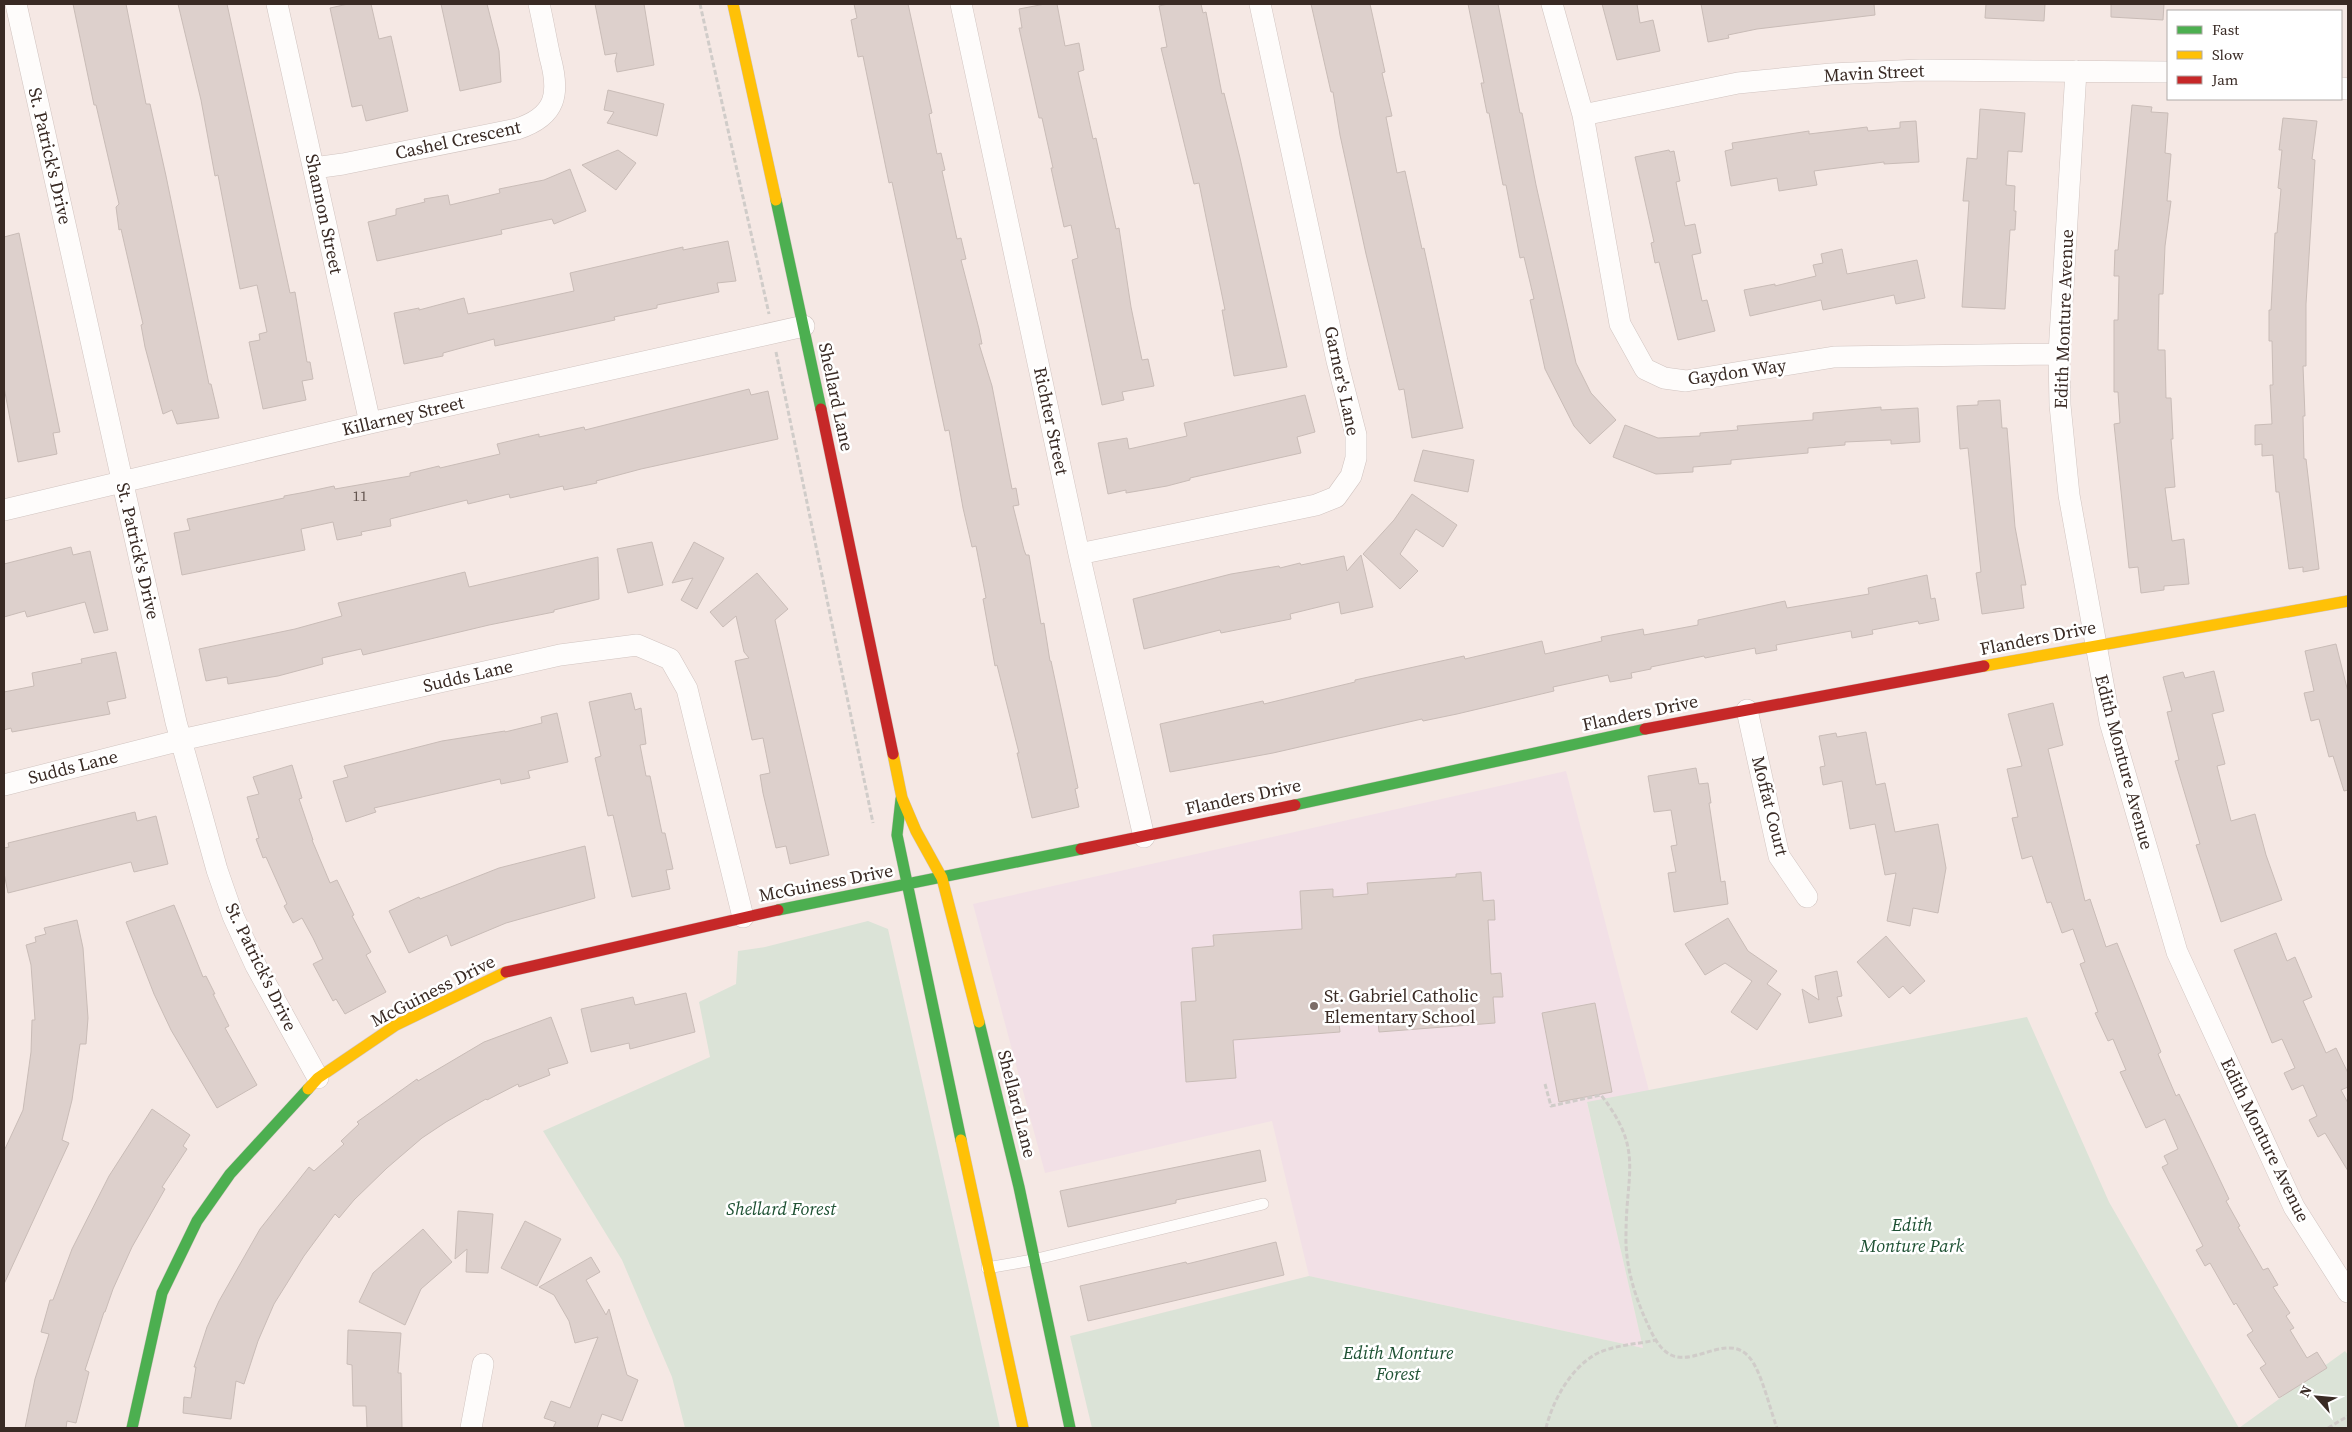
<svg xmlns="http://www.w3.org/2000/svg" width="2352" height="1432" viewBox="0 0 2352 1432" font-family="'Source Serif 4',serif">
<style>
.education{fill:#f2e0e6}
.green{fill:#dbe3d7}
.building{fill:#ddd0cc;stroke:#c9bcb7}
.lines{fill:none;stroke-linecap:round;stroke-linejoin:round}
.lane-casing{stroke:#d1c4c0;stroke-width:12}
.street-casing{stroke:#d1c4c0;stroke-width:22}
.fast-casing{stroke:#d1c4c0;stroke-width:12}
.slow-casing{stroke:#d1c4c0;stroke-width:12}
.jam-casing{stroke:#d1c4c0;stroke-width:12}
.path{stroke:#d0ccc9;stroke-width:3;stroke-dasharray:5 2.5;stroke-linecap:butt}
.lane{stroke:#fefcfb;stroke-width:11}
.street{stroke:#fefcfb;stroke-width:21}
.fast{stroke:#4caf50;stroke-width:11}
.slow{stroke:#ffc107;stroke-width:11}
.jam{stroke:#c62828;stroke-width:11}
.poi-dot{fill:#7b6c67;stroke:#fff;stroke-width:2}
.labels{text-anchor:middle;stroke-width:5;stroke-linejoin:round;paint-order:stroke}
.number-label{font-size:15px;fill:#62544e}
.street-label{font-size:18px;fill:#392a24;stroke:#fff}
.poi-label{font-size:18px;fill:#392a24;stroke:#fff;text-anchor:start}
.park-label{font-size:18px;font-style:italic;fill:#1e5133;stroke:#fff}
</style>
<rect width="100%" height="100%" fill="#f5e8e4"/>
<path class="education" d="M1566,771L1649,1091L1587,1103L1643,1348L1309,1276L1272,1121L1045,1173L973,904Z"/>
<path class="green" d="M868,921L888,929L1000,1428H685L672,1377L622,1260L543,1131L710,1057L699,1002L736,984L738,951L765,947Z
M2027,1017L2109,1202L2239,1428L2345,1351L2348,1355V1428H1092L1070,1336L1309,1276L1643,1348L1587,1102Z"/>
<path class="building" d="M73,4H126L146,104H150L166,176L209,384H211L219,418L177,424L172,410L163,414L145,347L141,325L143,324L130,268L121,229L119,230L116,207L119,204L96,105H94Z
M178,4H227L290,293L295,292L307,362H310L313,379L302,381L306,400L263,409L249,342L260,340L259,334L267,332L257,285L240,289L218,175L215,176L201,100Z
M348,4H371L379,39L391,36L408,111L366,121L362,105L352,107L330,8Z
M441,4H487L499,51L501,82L460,91Z
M595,4H644L654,65L617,72L615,61L617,53L605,55Z
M854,4H908L932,113L929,114L937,154L941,153L945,170L942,171L957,239L961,238L966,259L961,260L979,329L982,344H979L992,386L1012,489L1016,488L1019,505L1013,506L1024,550L1026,555H1029L1041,624L1044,623L1050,661H1051L1078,788L1075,789L1079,807L1032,818L1017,753H1019L997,665L995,666L983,599L986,598L976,546L972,547L963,508L949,430L945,431L892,182L889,183L863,56L858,57L851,20L857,18Z
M1045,4H1057L1065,46L1079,43L1084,70L1078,72L1093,139L1096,138L1116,229L1119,228L1131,307L1142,360L1148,359L1154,386L1122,392L1124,400L1102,405L1072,260L1078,258L1071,225L1064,227L1051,168H1053L1042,118H1039L1019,28H1022L1019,9Z
M1168,4H1201L1203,13L1206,12L1222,94L1224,93L1240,158L1287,367L1234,376L1222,310H1225L1199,183L1194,184L1161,48L1167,47L1159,6Z
M1311,4H1370L1385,72L1382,73L1392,116L1386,117L1397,173L1405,171L1422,249L1424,248L1463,428L1412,438L1404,389L1399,390L1366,254L1340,135L1333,92H1331Z
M1468,4H1498L1520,113H1522L1536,185L1576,363L1591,393L1616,420L1590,444L1574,426L1545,369L1530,300L1534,299L1524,257L1520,258L1506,185H1503L1489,113H1487L1481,83H1484Z
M1602,4H1637L1640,23L1653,20L1660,51L1617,60Z
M1701,4H1874L1875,15L1757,29L1728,35L1729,38L1708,42Z
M1986,4H2045L2044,21L1985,18Z
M2111,4H2164L2163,20L2111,17Z
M608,90L664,104L657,136L607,123L614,112L604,110Z
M2132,105L2152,107L2151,112L2168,113L2165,153L2171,154L2167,201H2171L2165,246L2163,294H2159L2158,350H2165L2166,398H2171L2173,439H2171L2175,487L2165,488L2172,541L2184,539L2189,584L2164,586V590L2141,593L2138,567L2129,568L2114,424L2120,423L2118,392H2114V320H2118L2119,276H2114L2115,250H2118Z
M1980,109L2025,113L2022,152L2008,151L2006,185L2015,186L2014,211H2016L2015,230H2010L2005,309L1962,307L1969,201H1963L1967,158L1977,159Z
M2283,118L2317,121L2312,159L2315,160L2306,304V366H2303L2305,416H2303L2304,459H2306L2319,569L2303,572V567L2289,569L2279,492H2276L2273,455L2262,456V444L2255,445V425L2272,424L2270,385H2273L2272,341H2269V310H2271L2275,233H2277L2281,189L2278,188L2282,150H2279Z
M1916,121L1919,162L1884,164V162L1814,171L1817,185L1779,191L1777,178L1731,186L1725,151L1733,149L1732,143L1809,131V134L1867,127L1868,131L1900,128V122Z
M618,150L636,163L616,190L582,165Z
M1669,150L1670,152L1674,151L1680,181L1676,182L1685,226L1695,224L1701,253L1692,255L1702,301L1707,300L1715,331L1678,340L1659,262L1655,263L1651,243L1654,242L1635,157Z
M570,169L586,211L554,224L552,219L501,230L502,234L377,261L368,222L396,215V209L425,202L424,199L448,195L450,205L500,193L499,189L544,180Z
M19,233L60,432L53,433L57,454L18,462L4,387V237Z
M728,241L736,281L717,283L719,292L657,305V308L614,317L615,320L495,346L494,339L443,353V356L404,364L394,313L419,308V310L464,298L468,314L510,305L574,291L570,273L683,247V250Z
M1842,249L1847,274L1917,260L1925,298L1896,304L1894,295L1823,310L1821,300L1750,316L1744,290L1775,284V286L1816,276L1813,265L1823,263L1821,254Z
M749,389L751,395L768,391L778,439L641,469L596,481L597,483L564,490L563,486L510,498L509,494L468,504L467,500L390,519L391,526L361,532L362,535L337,540L333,522L301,529L305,550L182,575L174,533L190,530L187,519L284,498V496L306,492L334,486L335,489L410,476V473L439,466L440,468L500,454L497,444L539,434V437L584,427L585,430Z
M1305,395L1315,432L1297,437L1301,453L1190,478V480L1167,486L1126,493V490L1108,494L1098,443L1127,438L1129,449L1187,436L1184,423Z
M2000,400L2002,428H2007L2015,527L2026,585H2021L2024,608L1982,614L1976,573L1981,572L1968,448L1960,449L1957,406L1978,405V401Z
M1881,407V410L1918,408L1920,442L1891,444V440L1845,442V445L1808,448V453L1731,460V464L1693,467V472L1656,474L1613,457L1625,425L1658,438L1700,436V433L1738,430L1737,426L1813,420V413Z
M1423,450L1474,460L1468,492L1414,481Z
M1412,494L1457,525L1443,547L1416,529L1400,554L1418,571L1400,589L1363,554L1394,520Z
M652,542L663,585L628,593L617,549Z
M694,542L724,558L697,609L681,600L693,578L672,583Z
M71,547L73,555L90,551L108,630L94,633L85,602L27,617L25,611L4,617V564Z
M1361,555L1373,607L1341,614L1339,602L1290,614L1291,619L1221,633L1220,630L1144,649L1133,599L1231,574L1279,566L1280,568L1300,563L1301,565L1344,556L1347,571Z
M598,557L599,599L554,610V612L489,625L363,655L361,649L322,658L323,664L278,676L228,684L227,677L206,681L199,649L295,629L342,616L338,603L465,572L469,587Z
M757,573L788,609L775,620L829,855L790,864L786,846L776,848L763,793L760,775L770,773L763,738L752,740L735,661L749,658L744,652L736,616L723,627L710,612Z
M1927,575L1931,599L1935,598L1939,620L1919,624L1918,621L1872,630L1873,634L1852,638L1851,631L1776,645L1777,650L1756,654L1755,648L1705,658L1704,656L1651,667V669L1631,673L1632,678L1610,682L1608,675L1553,687L1554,691L1457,714L1423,721L1422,719L1273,753L1170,772L1160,724L1263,701L1264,704L1355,682V680L1464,656L1465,659L1542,641L1545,654L1602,641L1601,637L1643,629L1644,635L1698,625V620L1785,601L1787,608L1869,594L1868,588Z
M2336,644L2348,692V790L2344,791L2333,756L2329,757L2319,719L2311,721L2304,693L2314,691L2305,651Z
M116,652L126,698L107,702L110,714L12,732L11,728L4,730V692L34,686L32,673L82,663L81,659Z
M2214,671L2224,711L2212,714L2225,764L2217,766L2231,821L2255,814L2266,855L2282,900L2221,922L2196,845L2200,844L2175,761L2179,760L2167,712L2172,711L2163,677L2183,672L2185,678Z
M631,693L635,710L641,708L646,744L640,745L646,776H650L662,833H665L673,869L666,870L670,889L632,897L613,815L608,816L595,758L601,756L589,702Z
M2053,703L2063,745L2048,749L2085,901L2090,899L2106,947L2117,943L2161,1052L2158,1054L2176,1096L2179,1094L2229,1199L2226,1201L2240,1226L2238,1227L2263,1270L2268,1268L2278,1285L2273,1287L2290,1313L2286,1316L2294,1328L2290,1330L2307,1358L2317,1352L2327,1368L2279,1398L2260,1368L2266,1364L2247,1335L2253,1331L2236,1303L2234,1305L2210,1263L2205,1266L2196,1250L2203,1246L2162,1167L2168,1164L2164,1156L2178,1149L2165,1119L2146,1128L2120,1072L2126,1070L2113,1039L2108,1041L2095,1013L2098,1012L2080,964L2085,962L2073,929L2062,933L2051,902L2047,903L2032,856L2022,859L2012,818L2018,817L2007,769L2022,766L2008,714Z
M557,713L568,762L528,771L530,778L501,784L500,779L374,808L376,812L346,822L333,781L348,777L344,766L442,741L505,731V732L542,723L541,717Z
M1866,732L1876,785L1885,783L1895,832L1938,824L1946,868L1938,913L1913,908L1910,926L1887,921L1896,873L1885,875L1875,824L1850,829L1842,781L1823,785L1820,767L1825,766L1819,736L1836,733L1837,737Z
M292,765L302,798L299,799L313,840H312L330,883L337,880L354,915L352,916L371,952L366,955L386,992L345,1014L336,999L333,1001L313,964L323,959L313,938L302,918L293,923L284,906L287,904L266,857L263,858L256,839L259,838L247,797L259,794L253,777Z
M1696,768L1699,784L1708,783L1711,803H1709L1721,882L1725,881L1728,904L1674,912L1668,873L1676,872L1671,846L1677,845L1671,810L1654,812L1648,776Z
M135,812L137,821L156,816L168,864L134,872L131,862L8,893L4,873V848L9,847L8,843Z
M585,846L595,898L506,923L451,946L447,935L409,953L389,911L419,897L420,899L499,868Z
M1481,872L1483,901L1494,900L1495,920H1488L1491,974L1501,973L1503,997H1493L1495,1023L1379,1032L1378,1020L1339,1023L1340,1032L1233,1040L1236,1078L1186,1082L1181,1002L1196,1001L1192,948L1214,946L1213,935L1302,929L1300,891L1333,889V897L1368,894L1367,883L1456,877V874Z
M174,905L203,977L206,976L215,994H213L229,1026L225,1028L257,1085L217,1108L171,1030L154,994L126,922Z
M1728,918L1748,951L1777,971L1767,984L1781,994L1757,1030L1731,1012L1752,981L1725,963L1705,975L1685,944Z
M77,920L83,948L88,1018L86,1044H80L72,1100L62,1140L69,1143L4,1284V1151L23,1110L31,1052L32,1020H35L31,965L26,945L36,942L35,937L46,934L44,928Z
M2276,933L2287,961L2295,957L2312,997L2303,1001L2326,1053L2336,1048L2348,1073V1087L2341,1090L2348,1103V1171L2325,1133L2318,1137L2309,1120L2317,1116L2303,1085L2292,1090L2284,1073L2295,1068L2282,1039L2272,1043L2234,950Z
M1886,936L1925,981L1910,994L1903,986L1889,998L1857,962Z
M1837,971L1842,996L1837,997L1842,1016L1809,1023L1802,989L1819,1000L1815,976Z
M686,993L695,1032L630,1049L629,1043L591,1052L581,1009L633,997L635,1005Z
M1595,1003L1612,1092L1559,1102L1542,1013Z
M551,1017L568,1063L548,1069L550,1075L519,1087L518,1084L487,1100L486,1099L446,1122L422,1138L387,1168L354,1200L339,1218L335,1214L304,1256L274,1304L258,1341L244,1384L236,1381L231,1419L183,1413L184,1397L191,1398L196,1367H194L207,1327L219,1301L260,1229L309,1167L314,1171L344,1144L341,1141L359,1124L357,1122L417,1079L418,1081L484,1042Z
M152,1109L190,1135L183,1146L187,1149L162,1187L165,1189L132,1247L113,1289L105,1312H104L85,1370L89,1372L76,1423L67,1421L66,1428H25L35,1379L49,1334L41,1332L50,1300H53L72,1249L109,1176Z
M1260,1150L1266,1181L1176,1200V1203L1068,1227L1060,1191Z
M458,1211L493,1214L488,1273L466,1272L467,1249L455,1259Z
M525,1221L561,1239L537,1286L501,1268Z
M423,1229L452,1262L421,1289L405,1325L359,1302L373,1273Z
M1276,1242L1284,1275L1088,1321L1080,1286L1186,1262L1187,1264Z
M591,1257L600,1272L586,1280L606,1315L609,1309L627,1375L638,1380L622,1421L602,1414L597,1428H553L556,1422L544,1418L551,1401L570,1408L598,1337L575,1343L569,1321L554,1295L539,1287Z
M348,1330L401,1333L398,1373H401L402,1428H367L366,1406H353L352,1365L347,1364Z"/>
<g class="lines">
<g class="lane-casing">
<path id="lane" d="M987,1268L1033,1260L1263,1204"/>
</g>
<g class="street-casing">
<path id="street" d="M16,4L176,722L217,870L233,916L256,966L318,1078
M277,4L370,423
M961,4L1079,554L1144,837
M1552,4L1583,115L1620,324L1645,369L1664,378L1686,381L1834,357L2059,354
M2076,71L2059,354L2060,405L2069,495L2110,722L2177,952L2294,1207L2348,1292
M2341,88L2348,89
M1583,115L1738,83L1831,74L1920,70L2168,72
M314,168L343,164L517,129C557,116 560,93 550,57C546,39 543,21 539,4
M4,510L370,423L804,326
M1079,554L1316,505L1336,497L1351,476L1356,458V435L1337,361L1260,4
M1747,710L1779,856L1807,897
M4,785L181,740L560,655L637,645L670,659L687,689L743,917
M471,1428L483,1364"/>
</g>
<g class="fast-casing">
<path id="fast" d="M776,200L821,409
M901,799L897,835L961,1140
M1295,805L1645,729
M778,910L1081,849
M979,1022L1019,1187L1070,1428
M132,1428L162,1293L197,1221L230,1174L308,1089"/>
</g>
<g class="slow-casing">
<path id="slow" d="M733,4L776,200
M1984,666L2348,601
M893,754L902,798L916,831L942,878L979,1022
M308,1089L318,1078L396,1025L506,972
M961,1140L1023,1428"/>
</g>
<g class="jam-casing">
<path id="jam" d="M821,409L893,754
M1645,729L1984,666
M1081,849L1295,805
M506,972L778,910"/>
</g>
<path class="path" d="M700,4L769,314
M776,352L873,823
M1545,1084L1551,1106L1601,1095C1644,1150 1626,1172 1626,1234C1625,1266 1635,1297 1648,1325C1653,1336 1660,1350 1671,1355C1697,1367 1733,1327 1754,1364C1764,1382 1770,1409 1777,1428
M1546,1428C1553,1400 1571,1367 1598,1353C1615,1345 1638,1344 1656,1340
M2328,1428L2348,1416"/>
<use href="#lane" class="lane"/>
<use href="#street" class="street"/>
<use href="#fast" class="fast"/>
<use href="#slow" class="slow"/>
<use href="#jam" class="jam"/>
</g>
<circle class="poi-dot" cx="1314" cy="1006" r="5"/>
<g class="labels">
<g class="number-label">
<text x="360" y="501">11</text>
</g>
<g class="street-label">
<text transform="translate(1874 73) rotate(-3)" y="6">Mavin Street</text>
<text transform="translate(458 140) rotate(-12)" y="6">Cashel Crescent</text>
<text transform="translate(50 156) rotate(77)" y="6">St. Patrick's Drive</text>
<text transform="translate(324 214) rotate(78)" y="6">Shannon Street</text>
<text transform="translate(2064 319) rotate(-88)" y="6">Edith Monture Avenue</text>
<text transform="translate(1737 372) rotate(-8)" y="6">Gaydon Way</text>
<text transform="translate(1342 381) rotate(78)" y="6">Garner's Lane</text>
<text transform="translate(836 397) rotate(78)" y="6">Shellard Lane</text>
<text transform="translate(403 416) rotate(-13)" y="6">Killarney Street</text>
<text transform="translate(1051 421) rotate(78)" y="6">Richter Street</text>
<text transform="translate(138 551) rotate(77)" y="6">St. Patrick's Drive</text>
<text transform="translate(2038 638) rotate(-11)" y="6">Flanders Drive</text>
<text transform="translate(468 676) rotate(-13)" y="6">Sudds Lane</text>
<text transform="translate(1640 713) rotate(-12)" y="6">Flanders Drive</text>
<text transform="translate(2124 762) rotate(75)" y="6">Edith Monture Avenue</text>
<text transform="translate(73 767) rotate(-14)" y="6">Sudds Lane</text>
<text transform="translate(1243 797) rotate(-12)" y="6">Flanders Drive</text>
<text transform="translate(1770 806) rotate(76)" y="6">Moffat Court</text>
<text transform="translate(826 883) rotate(-11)" y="6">McGuiness Drive</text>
<text transform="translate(261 967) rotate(64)" y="6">St. Patrick's Drive</text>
<text transform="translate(433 991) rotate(-27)" y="6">McGuiness Drive</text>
<text transform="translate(1017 1104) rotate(76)" y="6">Shellard Lane</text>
<text transform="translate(2265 1140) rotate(64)" y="6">Edith Monture Avenue</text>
</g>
<g class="poi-label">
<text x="1324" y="1002">St. Gabriel Catholic<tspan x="1324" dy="21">Elementary School</tspan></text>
</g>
<g class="park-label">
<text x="781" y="1215">Shellard Forest</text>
<text x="1912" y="1231">Edith<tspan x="1912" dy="21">Monture Park</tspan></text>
<text x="1398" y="1359">Edith Monture<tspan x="1398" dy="21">Forest</tspan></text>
</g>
</g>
<rect width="2352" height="1432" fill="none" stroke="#392a24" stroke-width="10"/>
<rect x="2167" y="10" width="175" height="90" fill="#ffffff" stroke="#b0aaa7"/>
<rect x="2177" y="26" width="25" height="8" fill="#4caf50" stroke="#b0aaa7"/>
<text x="2212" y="35" font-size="15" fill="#392a24">Fast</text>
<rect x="2177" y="51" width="25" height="8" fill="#ffc107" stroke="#b0aaa7"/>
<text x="2212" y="60" font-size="15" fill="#392a24">Slow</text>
<rect x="2177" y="76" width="25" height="8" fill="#c62828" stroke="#b0aaa7"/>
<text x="2212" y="85" font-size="15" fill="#392a24">Jam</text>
<g transform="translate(2317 1397) rotate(297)" stroke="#ffffff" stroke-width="4" paint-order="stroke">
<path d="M0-4L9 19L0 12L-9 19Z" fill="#392a24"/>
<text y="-8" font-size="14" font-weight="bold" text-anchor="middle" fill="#392a24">N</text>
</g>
</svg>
